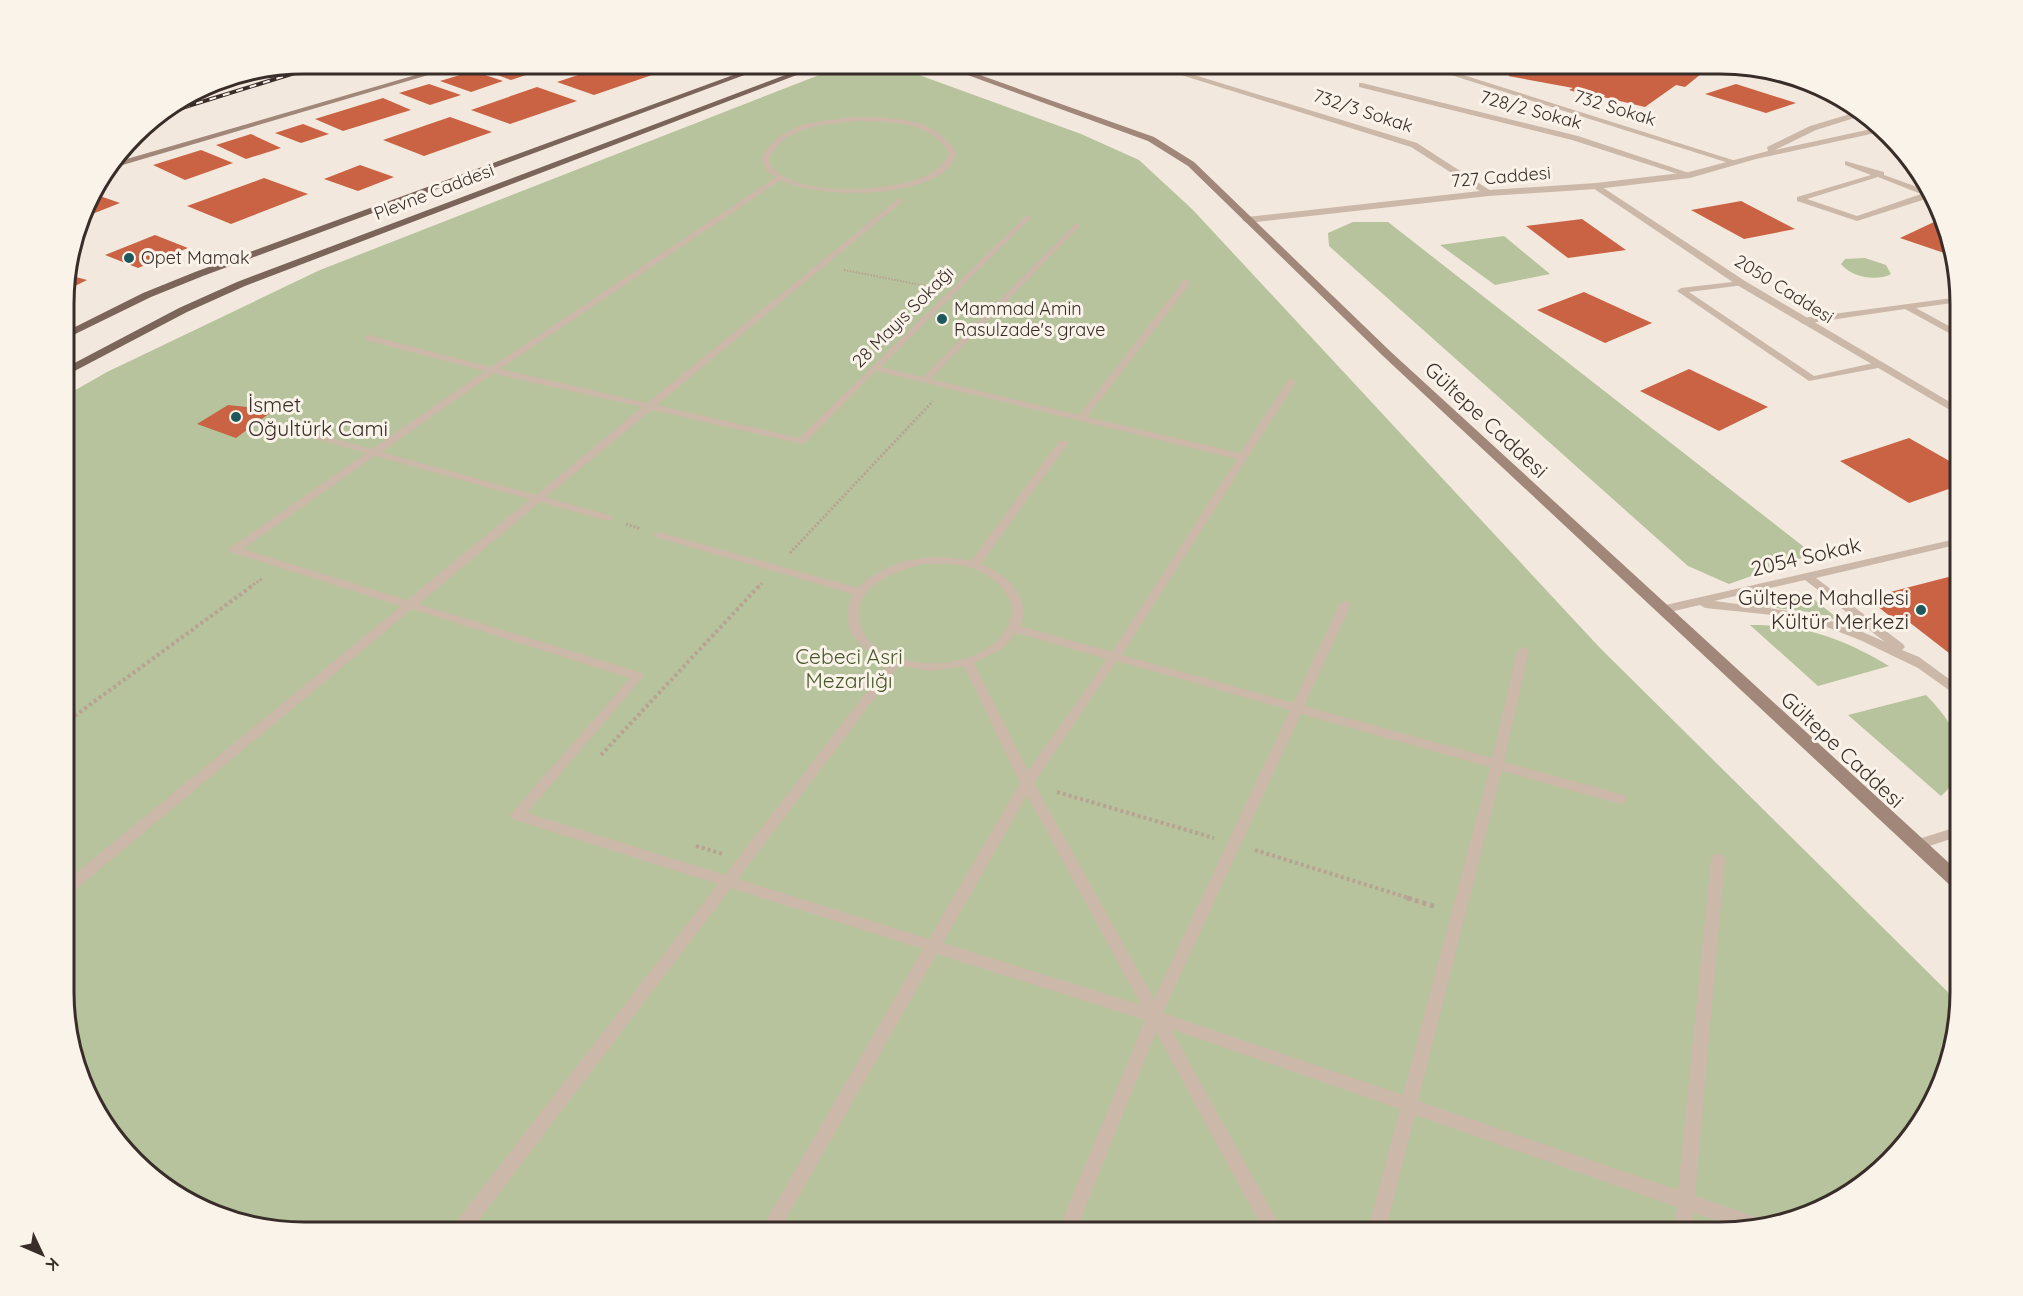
<svg xmlns="http://www.w3.org/2000/svg" width="2023" height="1296" viewBox="0 0 2023 1296" font-family="Quicksand,sans-serif">
<style>
.green{fill:#b6c39c}
.building{fill:#ca6344}
.lines{fill:none;stroke-linecap:round;stroke-linejoin:round}
.path-far3{stroke:#b8a292;stroke-width:2;stroke-dasharray:1.5 1.5;stroke-linecap:butt}
.path-far2{stroke:#b8a292;stroke-width:3;stroke-dasharray:2 2;stroke-linecap:butt}
.path-far1{stroke:#b8a292;stroke-width:4;stroke-dasharray:3 3;stroke-linecap:butt}
.path{stroke:#b8a292;stroke-width:5;stroke-dasharray:4 4;stroke-linecap:butt}
.service{fill:#ccb8a8;fill-rule:evenodd}
.minor{fill:#ccb8a8;fill-rule:evenodd}
.tertiary{fill:#ccb8a8;fill-rule:evenodd}
.secondary{fill:#a08779;fill-rule:evenodd}
.primary{fill:#7b6459;fill-rule:evenodd}
.rail-casing{stroke:#392d29;stroke-width:4}
.rail{stroke:#faf3ea;stroke-width:2;stroke-dasharray:7;stroke-linecap:butt}
.poi-dot{fill:#1c585c;stroke:#faf3ea;stroke-width:2}
.labels{text-anchor:middle;stroke-width:6;stroke-linejoin:round;paint-order:stroke}
.far-street-label{font-size:18px;fill:#392d29;stroke:#faf3ea}
.far-poi-label{font-size:18px;fill:#392d29;stroke:#faf3ea;text-anchor:start}
.poi-label{font-size:21px;fill:#392d29;stroke:#faf3ea;text-anchor:start}
.street-label{font-size:21px;fill:#392d29;stroke:#faf3ea}
.park-label{font-size:21px;fill:#48582b;stroke:#faf3ea}
.rim{fill:none;stroke:#392d29;stroke-width:3}
</style>
<rect width="100%" height="100%" fill="#f3e8dd"/>
<path class="green" d="M850,63H886L1081,134L1139,160L1193,210L1600,648L1959,1003L1947,1070L1920,1126L1840,1201L1735,1233H303L241,1225L170,1193L95,1113L65,1024V396L107,372L320,270Z
M1353,222H1388L1813,554L1729,584L1688,566L1329,246L1328,233Z
M1504,236L1550,274L1495,285L1440,245Z
M1865,258L1886,265L1891,274C1877,282 1851,277 1841,264L1845,259Z
M1805,592L1842,622L1809,612L1750,605Z
M1750,625C1805,625 1842,638 1889,666L1818,686Z
M1926,695C1955,724 1979,763 1941,796L1848,715Z"/>
<path class="building" d="M496,63H526L544,69L511,80L479,68Z
M614,63L652,75L594,95L557,82Z
M646,63H689L668,70Z
M1530,63H1651L1701,74L1685,87L1676,85L1645,107L1603,97L1605,95L1583,90L1579,93L1569,90L1573,88L1508,76Z
M473,71L503,81L471,92L440,81Z
M429,84L461,95L430,105L399,93Z
M1736,84L1796,103L1766,113L1705,94Z
M537,87L577,101L510,124L471,110Z
M383,98L411,110L343,131L315,119Z
M450,117L492,132L424,156L383,140Z
M303,124L329,134L301,143L275,133Z
M251,134L281,148L246,159L216,145Z
M201,150L233,163L185,180L153,165Z
M360,165L394,177L358,191L324,179Z
M264,178L308,194L231,224L187,206Z
M91,193L120,203L82,218Z
M1741,201L1795,229L1744,239L1691,210Z
M1582,219L1626,250L1568,258L1526,226Z
M1934,222L1940,224L1950,255L1900,238Z
M155,235L188,248L138,268L105,255Z
M65,274L87,280L65,291Z
M1584,292L1652,323L1605,343L1537,310Z
M1689,369L1768,407L1719,431L1640,391Z
M228,405L274,410L236,438L197,424Z
M1909,438L1960,467V485L1909,503L1840,461Z
M1960,574V670L1949,662L1958,660L1909,622L1901,625L1867,598Z"/>
<g class="lines">
<path class="path-far3" d="M844,270L931,287"/>
<path class="path-far2" d="M626,524L641,529
M790,553L933,401
M250,587L263,578
M758,587L762,583"/>
<path class="path-far1" d="M65,723L252,586
M601,755L759,586
M1057,792L1214,838
M696,846L723,854
M1255,850L1412,899"/>
<path class="path" d="M1407,898L1437,907"/>
<path class="service" d="M740,63H747L755,70L750,71Z
M855,117C894,118 934,116 957,153C954,157 953,162 950,166C923,199 816,199 781,180L500,369L647,403L899,198L903,200L902,202L657,405L799,438L1027,215L1031,217L1030,219L881,367L923,377L1076,223L1080,225L1079,227L931,379L1079,415L1184,280H1190V284L1087,417L1240,453L1288,380L1291,379L1296,382L1122,655L1293,703L1339,605L1345,601L1349,602L1351,605L1304,706L1492,758L1517,651L1523,647L1527,648L1529,651L1504,762L1620,794L1625,795L1627,799L1625,803L1620,804L1502,771L1418,1101L1678,1190L1711,859L1713,855L1718,854L1723,855L1725,859L1695,1196L1756,1217L1762,1220L1764,1224L1743,1230L1694,1213L1692,1233H1674L1677,1207L1415,1115L1385,1233H1367L1400,1109L1171,1029L1284,1233H1265L1156,1032L1075,1233H1057L1145,1020L937,954L778,1233H759L923,949L731,888L469,1233H449L452,1227L718,884L512,819L510,815L630,678L412,609L70,894L65,896V882L401,606L230,552L228,550L230,548L366,453L273,427V423H279L372,449L485,371L365,340V336L368,335L491,367L776,177L767,171L761,159C780,122 818,121 855,117ZM855,121C889,122 930,120 949,153C945,162 940,167 931,173C900,192 782,202 769,159C785,126 822,125 855,121ZM876,371L1237,459L1112,652L1020,626C1034,597 1004,573 981,564L1067,445V441H1059L971,561C934,552 886,559 858,588L663,533H655L654,535L655,537L853,594C836,628 859,650 889,663L725,875L527,813L644,676L642,673L419,604L540,502L604,520H612L613,518L612,516L546,497L652,410L801,444L805,443ZM494,373L504,376L642,407L536,495L382,452ZM375,456L530,499L407,600L243,549ZM924,564C939,564 955,563 969,567C996,575 1025,602 1005,631C981,667 919,671 884,652C871,645 862,636 860,621C853,585 896,571 924,564ZM1016,633L1107,659L1028,771L974,663L1002,649ZM1117,661L1290,710L1154,999L1034,783ZM899,666L931,671L964,666L1020,783L929,939L738,879ZM1301,714L1490,767L1403,1095L1163,1013ZM1027,795L1141,1005L943,943Z
M1845,161L1884,172V175L1931,192L1932,197L1857,221L1797,201V197L1871,175L1845,165ZM1878,177L1921,194L1857,216L1807,199Z
M1741,281H1744V285L1689,292L1814,376L1878,362L1883,365L1878,368L1809,381L1677,291L1681,288Z
M1960,297V302L1916,308L1960,332V339L1905,309L1803,324L1799,321L1803,318Z
M1960,538V544L1816,578L1903,644L1905,647L1902,650L1919,657L1960,687V698L1918,668L1860,640L1824,626L1783,616L1705,608L1700,605L1661,614L1655,610L1661,606ZM1805,580L1885,642C1824,613 1780,609 1714,601Z
M1960,826V836L1917,850L1912,849L1910,845L1912,841Z"/>
<path class="minor" d="M1143,63H1155L1417,143L1494,193L1486,195L1411,147Z
M1413,63H1425L1739,162L1732,164Z
M1362,83L1578,136L1695,175L1687,177L1572,140L1359,87V83Z
M1596,183L1745,281L1960,408V416L1737,285L1593,188L1591,186Z"/>
<path class="tertiary" d="M1771,71L1799,77L1829,92H1823L1771,74Z
M1860,111L1864,115L1816,130L1775,150L1876,128L1880,132L1756,159L1690,178L1596,189L1489,196L1247,223L1242,220L1247,217L1489,190L1596,183L1689,172L1768,151L1767,147L1810,126Z"/>
<path class="secondary" d="M457,63H469L109,169L113,163Z
M935,63H946L1154,137L1194,162L1391,352L1960,873V891L1954,889L1383,356L1188,166L1148,141Z"/>
<path class="primary" d="M766,63H777L203,276L151,297L65,339V332L143,293L195,272Z
M817,63H828L245,286L187,312L65,376V368L179,308L237,282Z"/>
<g class="rail-casing">
<path id="rail" d="M188,96L283,67
M156,116L327,63"/>
</g>
<use href="#rail" class="rail"/>
</g>
<g class="poi-dot">
<circle cx="129" cy="258" r="6"/>
<circle cx="942" cy="319" r="6"/>
<circle cx="236" cy="417" r="6"/>
<circle cx="1921" cy="610" r="6"/>
</g>
<g class="labels">
<g class="far-street-label">
<text transform="translate(1615 108) rotate(17)" y="6">732 Sokak</text>
<text transform="translate(1531 110) rotate(15)" y="6">728/2 Sokak</text>
<text transform="translate(1363 111) rotate(18)" y="6">732/3 Sokak</text>
<text transform="translate(1501 177) rotate(-5)" y="6">727 Caddesi</text>
<text transform="translate(434 192) rotate(-21)" y="6">Plevne Caddesi</text>
<text transform="translate(1784 289) rotate(32)" y="6">2050 Caddesi</text>
<text transform="translate(903 317) rotate(-45)" y="6">28 Mayıs Sokağı</text>
</g>
<g class="far-poi-label">
<text x="141" y="264">Opet Mamak</text>
<text x="954" y="315">Mammad Amin<tspan x="954" dy="21">Rasulzade's grave</tspan></text>
</g>
<g class="poi-label">
<text x="248" y="412">İsmet<tspan x="248" dy="24">Oğultürk Cami</tspan></text>
<text x="1909" y="605" text-anchor="end">Gültepe Mahallesi<tspan x="1909" dy="24">Kültür Merkezi</tspan></text>
</g>
<g class="street-label">
<text transform="translate(1486 420) rotate(43)" y="7">Gültepe Caddesi</text>
<text transform="translate(1806 557) rotate(-13)" y="7">2054 Sokak</text>
<text transform="translate(1842 750) rotate(43)" y="7">Gültepe Caddesi</text>
</g>
<g class="park-label">
<text x="849" y="664">Cebeci Asri<tspan x="849" dy="24">Mezarlığı</tspan></text>
</g>
</g>
<path d="M0 0H2023V1296H0ZM304 74H1720A230 230 0 0 1 1950 304V992A230 230 0 0 1 1720 1222H304A230 230 0 0 1 74 992V304A230 230 0 0 1 304 74Z" fill="#faf3ea" fill-rule="evenodd"/>
<path class="rim" d="M304 74H1720A230 230 0 0 1 1950 304V992A230 230 0 0 1 1720 1222H304A230 230 0 0 1 74 992V304A230 230 0 0 1 304 74Z"/>
<g transform="translate(42 1254) rotate(134)" stroke="#faf3ea" stroke-width="4.5" paint-order="stroke">
<path d="M0-4.5L10 22L0 15L-10 22Z" fill="#392d29"/>
<text y="-9" font-size="16" font-weight="bold" text-anchor="middle" fill="#392d29">K</text>
</g>
</svg>
